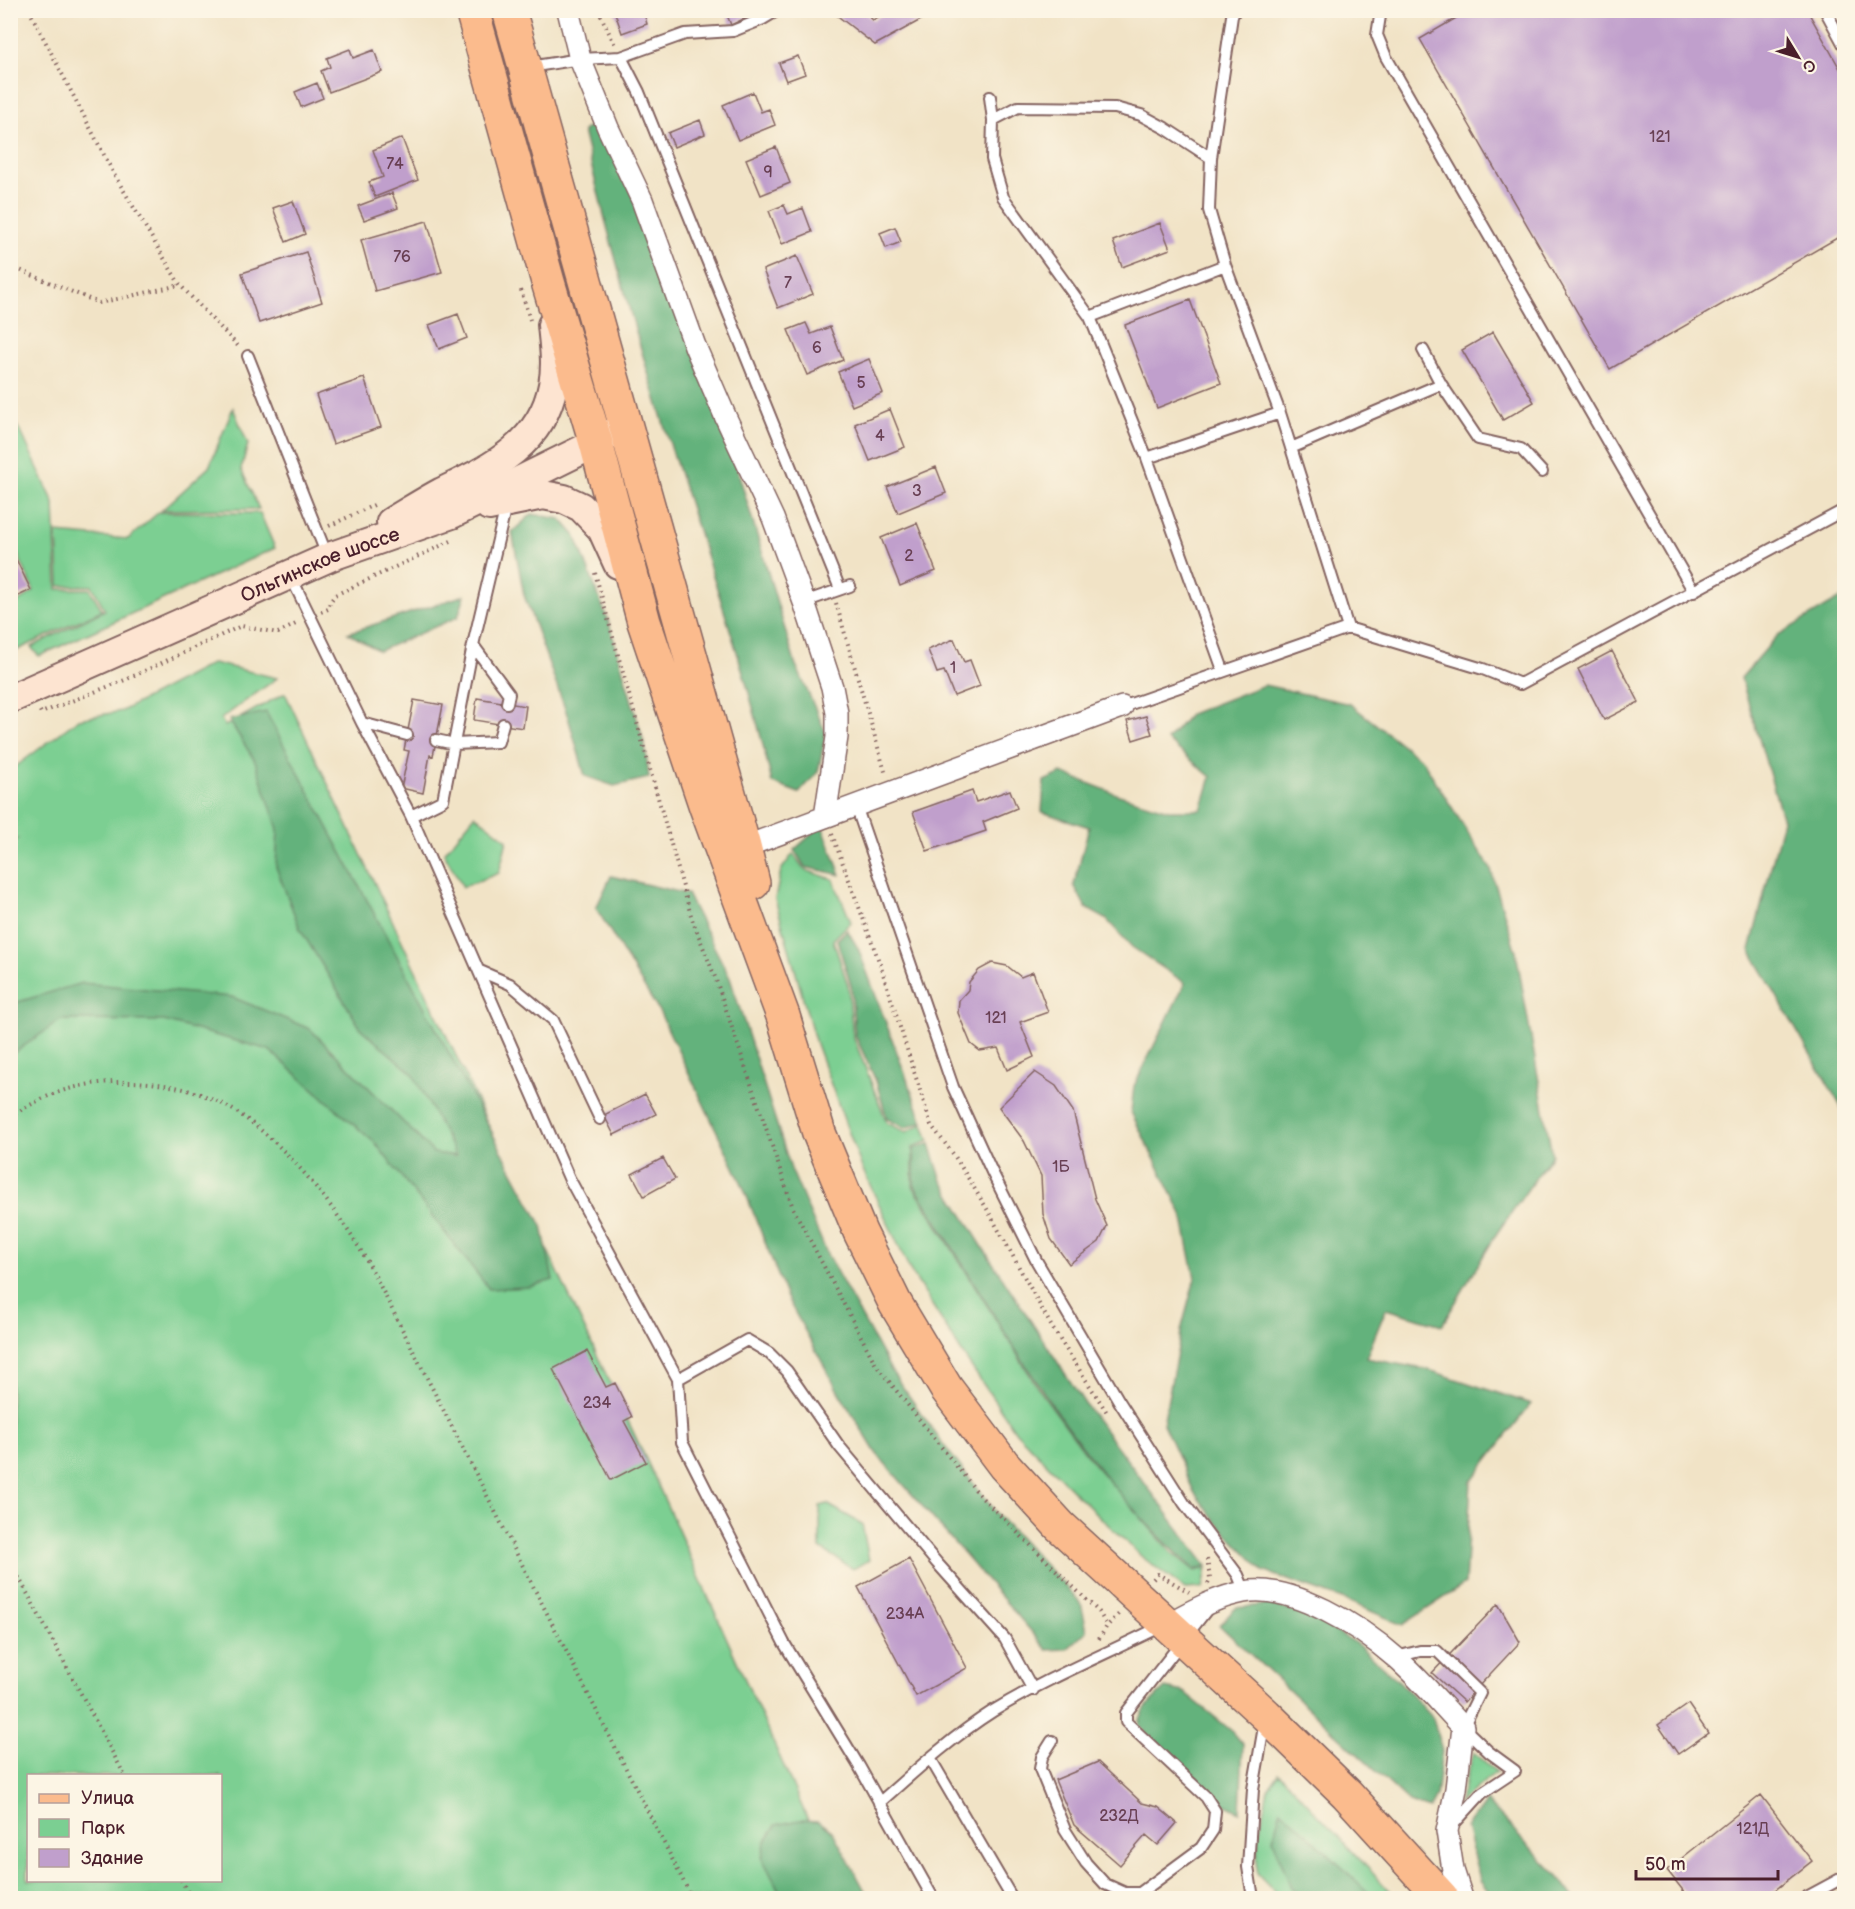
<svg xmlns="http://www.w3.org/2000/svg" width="1855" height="1909" viewBox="0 0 1855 1909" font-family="'Balsamiq Sans',sans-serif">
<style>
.green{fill:#7bcf92;stroke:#62775e;stroke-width:1.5;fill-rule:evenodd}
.forest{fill:#64b27c;stroke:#576854;stroke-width:1.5}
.building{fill:#c09fcc}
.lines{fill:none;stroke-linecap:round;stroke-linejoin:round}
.service-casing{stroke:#846461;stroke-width:14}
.minor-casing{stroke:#846461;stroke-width:24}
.secondary-casing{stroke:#846461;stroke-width:32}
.primary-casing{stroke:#846461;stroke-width:36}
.path{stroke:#846461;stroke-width:4;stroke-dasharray:1.5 4.5;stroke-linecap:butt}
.service{stroke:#fff;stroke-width:10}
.minor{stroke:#fff;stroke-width:21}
.secondary{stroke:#fde4d1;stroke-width:28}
.primary{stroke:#fbbb8d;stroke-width:33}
.labels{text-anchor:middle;stroke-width:5;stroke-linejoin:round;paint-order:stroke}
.number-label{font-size:16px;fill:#683f53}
.street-label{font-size:20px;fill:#4a1f2b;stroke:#fcf5e5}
</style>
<rect width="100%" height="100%" fill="#fcf5e5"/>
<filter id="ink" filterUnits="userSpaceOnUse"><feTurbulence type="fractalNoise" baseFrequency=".0167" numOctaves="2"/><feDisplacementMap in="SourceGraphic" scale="12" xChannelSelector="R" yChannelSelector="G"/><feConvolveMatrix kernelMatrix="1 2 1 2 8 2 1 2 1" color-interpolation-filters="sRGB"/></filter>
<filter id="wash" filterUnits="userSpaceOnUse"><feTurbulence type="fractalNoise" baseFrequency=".008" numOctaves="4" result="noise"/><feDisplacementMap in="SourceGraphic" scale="24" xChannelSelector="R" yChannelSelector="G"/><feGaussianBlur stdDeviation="1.35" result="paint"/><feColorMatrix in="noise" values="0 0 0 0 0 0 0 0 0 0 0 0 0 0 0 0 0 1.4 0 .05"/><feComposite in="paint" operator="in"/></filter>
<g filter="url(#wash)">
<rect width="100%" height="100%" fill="#f1e3c6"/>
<path class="green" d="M233,408L248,444L241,469L259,509L162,510L209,467Z
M11,417L22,434L54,503L57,589H90L102,610L11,653V607L34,591L11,539Z
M159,512L260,513L275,548L39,656L31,647L105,610L92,586H59L57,533L128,539Z
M213,663L277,678L221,719L225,726L285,693L653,1474L843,1898H11L10,843L17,839H11V770L79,719L122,711ZM28,1776H220V1880H28Z
M475,815L507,840L499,873L463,887L444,853Z
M793,854L805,870L833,879L851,922L833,940L848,985L853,1036L887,1123L906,1132L923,1124L929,1141L913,1147V1186L1038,1388L1093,1463L1171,1552L1195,1571L1207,1568L1203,1588L1185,1589L1142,1557L1080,1498L1016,1432L964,1356L910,1270L862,1168L816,1044L775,899L781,870Z
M827,1504L862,1524L869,1560L853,1569L820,1548V1506Z
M1474,1752L1496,1772L1459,1803Z
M1279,1773L1396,1898H1281L1257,1873L1258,1837L1268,1789Z"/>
<path class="forest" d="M591,125L601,135L631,188L732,451L795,663L826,733L818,772L799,793L772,783C745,663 702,546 665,428C634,330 607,231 583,131Z
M532,514L561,519L575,535L609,623L645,746L649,778L614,786L585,776L568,717L524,595L512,532Z
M465,595L458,617L379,651L348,633Z
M1844,596V1112L1750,950L1783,820L1741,678L1778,635Z
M1264,685L1350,704L1423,761L1476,846L1490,867L1516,952L1552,1155L1497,1233L1442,1325L1386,1309L1366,1358L1429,1370L1531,1404L1471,1481L1465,1584L1403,1625L1345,1600L1263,1571L1216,1522L1194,1492L1163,1424L1182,1327L1195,1278L1182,1214L1131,1112L1134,1086L1185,983L1132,947L1106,919L1086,908L1074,885L1089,827L1042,812L1044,781L1062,773L1119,795L1168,810H1201L1211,777L1167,740L1190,714Z
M266,712L542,1226L553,1280L529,1287L489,1289L376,1144L269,1050L164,1021L61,1020L11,1055V1004L82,983L232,997L310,1029L434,1153L456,1156L413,1074L361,1029L300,929L276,867L278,829L255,761L229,720Z
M822,825L841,875L805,867L794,850Z
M611,876L687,894L730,978L791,1169L828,1256L892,1372L943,1444L996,1513L1081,1603L1087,1631L1067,1649L1047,1650L1031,1631L876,1453L838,1391L787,1298L742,1184L660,1013L596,908Z
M847,930L858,948L923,1122L905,1128L887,1119L876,1081L855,1035L851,986L837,940Z
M930,1144L942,1181L985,1251L1085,1404L1207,1566L1195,1570C1074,1465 998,1318 914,1185V1148Z
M1270,1604L1310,1616L1357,1644L1400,1682L1433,1718L1442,1751L1436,1796L1429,1809L1409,1802L1219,1625L1236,1608Z
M1165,1688L1184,1692L1233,1732L1243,1744L1240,1812L1214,1799L1139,1726C1140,1709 1153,1700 1165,1688Z
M1486,1801L1556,1874L1574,1898H1493L1480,1880L1466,1828Z
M1281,1809L1371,1895L1375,1898H1304L1291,1888L1273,1839Z
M800,1820L819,1821L833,1832L869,1898H783L762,1858L765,1843L776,1825Z"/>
<g id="blocks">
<path class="building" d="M614,10H643L647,24L622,33Z
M725,10H762L731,25Z
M830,10H862L873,20L890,10H939L875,45Z
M1470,10H1807L1844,76V234L1610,369L1420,39Z
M350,49L353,58L374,50L382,72L329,92L321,71L330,67L327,58Z
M798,56L805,74L786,81L779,63Z
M317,83L323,98L301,107L295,92Z
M753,92L761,112L769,109L775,125L738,140L723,105Z
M700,120L705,134L674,147L668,133Z
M402,138L418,180L375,197L369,182L383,177L373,150Z
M776,147L790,183L761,195L746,159Z
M392,193L398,208L364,220L358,206Z
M293,201L305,234L286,242L273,208Z
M784,205L788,214L803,208L812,232L782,244L769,211Z
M427,221L442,272L375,291L361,240Z
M1160,223L1170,249L1122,267L1113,241Z
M895,227L901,242L886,248L880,233Z
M306,252L322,302L259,323L242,273Z
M797,256L813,294L778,308L763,270Z
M1190,300L1221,383L1157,408L1125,325Z
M458,314L467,338L439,349L429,325Z
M806,323L811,334L830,327L843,360L807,375L788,330Z
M1493,332L1534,402L1503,420L1462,350Z
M869,359L883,393L852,406L838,372Z
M364,378L381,427L333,444L316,395Z
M890,409L905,447L870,461L855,424Z
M936,467L946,493L898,513L887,487Z
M917,523L936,571L900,586L881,538Z
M10,547L31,590L10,600Z
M954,639L964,662L970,660L980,686L954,696L944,671L937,673L928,650Z
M1612,651L1639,702L1604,720L1578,669Z
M477,698L526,706L523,728L474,720Z
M414,700L443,705L433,756L430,755L423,793L401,788L409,751L404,750Z
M1146,716L1152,734L1133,740L1127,721Z
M1010,790L1017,808L983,822L986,831L927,851L913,812L972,791L976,802Z
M992,963L1007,966L1021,977L1033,972L1048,1012L1020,1022L1034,1057L1007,1070L998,1048L980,1051L971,1044L958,1013L959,1000L968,990L969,982L979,970Z
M1035,1072L1056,1086L1073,1111L1095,1199L1107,1226L1099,1242L1069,1264L1051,1239L1043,1214L1041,1176L1024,1141L999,1107Z
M645,1094L656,1114L614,1135L604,1115Z
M663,1158L675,1179L644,1196L632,1174Z
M587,1351L606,1387L615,1383L632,1417L624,1421L646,1462L611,1480L553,1369Z
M909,1559L967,1668L916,1696L858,1587Z
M1498,1604L1520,1642L1464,1702L1432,1673Z
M1688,1704L1708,1733L1678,1754L1658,1725Z
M1098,1762L1142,1803L1158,1807L1177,1823L1158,1845L1146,1835L1120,1865L1074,1825L1055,1780Z
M1761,1795L1812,1861L1765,1898H1689L1667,1870Z"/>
</g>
</g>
<g filter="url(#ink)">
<use href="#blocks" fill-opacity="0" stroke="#846461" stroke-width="1.5"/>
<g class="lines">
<g class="service-casing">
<path id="service" d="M1235,10L1232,16L1211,158L1209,210L1225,265L1280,413L1348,628
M1381,10L1377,35L1386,57L1694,592
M1825,10L1844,45
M621,57L639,92L840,589
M529,67L580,59L621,57L685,34L733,31L763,19L778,10
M990,97L993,120L992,159L1003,197L1090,317
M993,120L1018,107L1115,108L1141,115L1165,128L1211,158
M1423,350L1441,384L1478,439L1521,449L1542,472
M248,356L328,558
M1291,448L1441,384
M1147,458L1280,413
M290,575L362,723L411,816L569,1178L678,1379L682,1442L784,1643L859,1766L933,1898
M804,602L850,586
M473,645L509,694L507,703
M1223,670L1147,458L1090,317L1225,265
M1122,707L1348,628L1483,669L1520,684L1844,510
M362,723L407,735
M436,740L455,744L498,742L503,724
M856,806L953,1087L992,1172L1036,1260L1119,1401L1184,1503L1238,1575L1245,1592
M411,816L443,800L473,645L506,506
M480,971L510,984L553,1020L600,1119
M678,1379L747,1340L769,1353L787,1371L839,1446L937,1563L1005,1639L1033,1690
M1396,1657L1420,1651H1437L1480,1693L1463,1727L1489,1752L1515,1771L1482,1793L1452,1826
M1052,1741L1042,1757L1040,1769L1065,1830L1086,1863L1105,1884L1125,1893H1140L1201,1848L1213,1830L1215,1811L1206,1797L1126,1722V1713L1209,1607
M930,1758L1012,1898
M879,1803C915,1771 952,1737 993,1711C1047,1678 1106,1654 1162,1626
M1253,1898L1248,1867L1253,1789L1265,1721
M1805,1898L1844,1877"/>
</g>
<g class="minor-casing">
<path id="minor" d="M568,10L580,59L608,128L642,200L695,346L726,418L773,518L804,602L832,687L837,713V737L825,817
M744,847L1122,707
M1167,1624C1192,1611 1216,1597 1244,1592C1292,1583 1361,1627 1396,1658C1420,1679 1441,1704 1463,1727L1456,1789L1447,1831L1453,1870L1462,1898"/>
</g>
<g class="secondary-casing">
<g id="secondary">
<path d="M489,506L543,495L564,499L581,507L602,529L618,564"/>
<path d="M391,522C408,512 425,501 442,492C491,468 542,445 553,385C557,365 554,346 552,325"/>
<path id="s1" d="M10,699L332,556L452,514L596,443L614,432"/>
</g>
</g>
<g class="primary-casing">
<path id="primary" d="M472,10L548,282L596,443L644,622L706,807L783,1016L819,1133L860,1232L895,1303L946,1388L1004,1465L1060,1526L1266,1715L1347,1794L1442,1898
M509,10L744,847L753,883"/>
</g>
<path class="path" d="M29,10L115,176L180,285L239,347
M598,10L615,45
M10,266L99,303L180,285
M521,290L530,320
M329,526L376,504
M595,573L692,919L715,977L793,1208L876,1365L981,1497L1099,1612L1107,1626
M836,603L886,775
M321,612L328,609L330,602L335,595L451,541
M40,711L41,713L125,680L241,626L278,633L298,623
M832,834L880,964L931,1125L954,1155L987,1209L1053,1329L1108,1414
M10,1117C48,1092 82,1081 127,1082C153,1082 178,1086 203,1095C271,1120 335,1205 370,1266L692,1898
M1207,1559L1210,1579L1208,1584
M10,1561L125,1776
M1153,1579L1158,1574L1189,1592
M1099,1639L1107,1626L1119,1614
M181,1880L191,1898"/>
<use href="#service" class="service"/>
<use href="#minor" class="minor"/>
<use href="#secondary" class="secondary"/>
<use href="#primary" class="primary"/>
</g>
</g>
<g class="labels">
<g class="number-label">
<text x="1660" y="142">121</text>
<text x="395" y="169">74</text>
<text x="768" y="177">9</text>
<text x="402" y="262">76</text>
<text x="788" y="288">7</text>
<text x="817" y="353">6</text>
<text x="861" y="388">5</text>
<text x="880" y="441">4</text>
<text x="917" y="496">3</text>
<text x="909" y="561">2</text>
<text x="953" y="673">1</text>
<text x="996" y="1023">121</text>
<text x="1061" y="1172">1Б</text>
<text x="597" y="1408">234</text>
<text x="905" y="1619">234А</text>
<text x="1119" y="1821">232Д</text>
<text x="1753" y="1834">121Д</text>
</g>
<g class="street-label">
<text dy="7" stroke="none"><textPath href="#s1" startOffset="338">Ольгинское шоссе</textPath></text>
</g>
</g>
<rect width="1855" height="1909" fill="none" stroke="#fcf5e5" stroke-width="36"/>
<rect x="27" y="1774" width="195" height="108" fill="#fcf5e5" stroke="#b59f9b" stroke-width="1.5"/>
<rect x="39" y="1794" width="30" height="9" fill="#fbbb8d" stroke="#b59f9b" stroke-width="1.5"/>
<text x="81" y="1804" font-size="18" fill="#4a1f2b">Улица</text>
<rect x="39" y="1819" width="30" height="18" fill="#7bcf92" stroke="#b59f9b" stroke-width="1.5"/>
<text x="81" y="1834" font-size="18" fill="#4a1f2b">Парк</text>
<rect x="39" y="1849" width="30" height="18" fill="#c09fcc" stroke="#b59f9b" stroke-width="1.5"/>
<text x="81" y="1864" font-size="18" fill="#4a1f2b">Здание</text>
<g transform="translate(1798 57) rotate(128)" stroke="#fcf5e5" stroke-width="4.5" paint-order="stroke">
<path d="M0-4.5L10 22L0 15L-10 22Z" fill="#4a1f2b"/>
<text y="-9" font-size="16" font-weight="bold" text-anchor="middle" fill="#4a1f2b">С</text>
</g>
<path d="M1636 1870v9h142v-9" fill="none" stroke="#4a1f2b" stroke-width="3"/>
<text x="1645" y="1870" font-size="18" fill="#4a1f2b" stroke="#fcf5e5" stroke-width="4.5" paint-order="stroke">50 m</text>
</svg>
